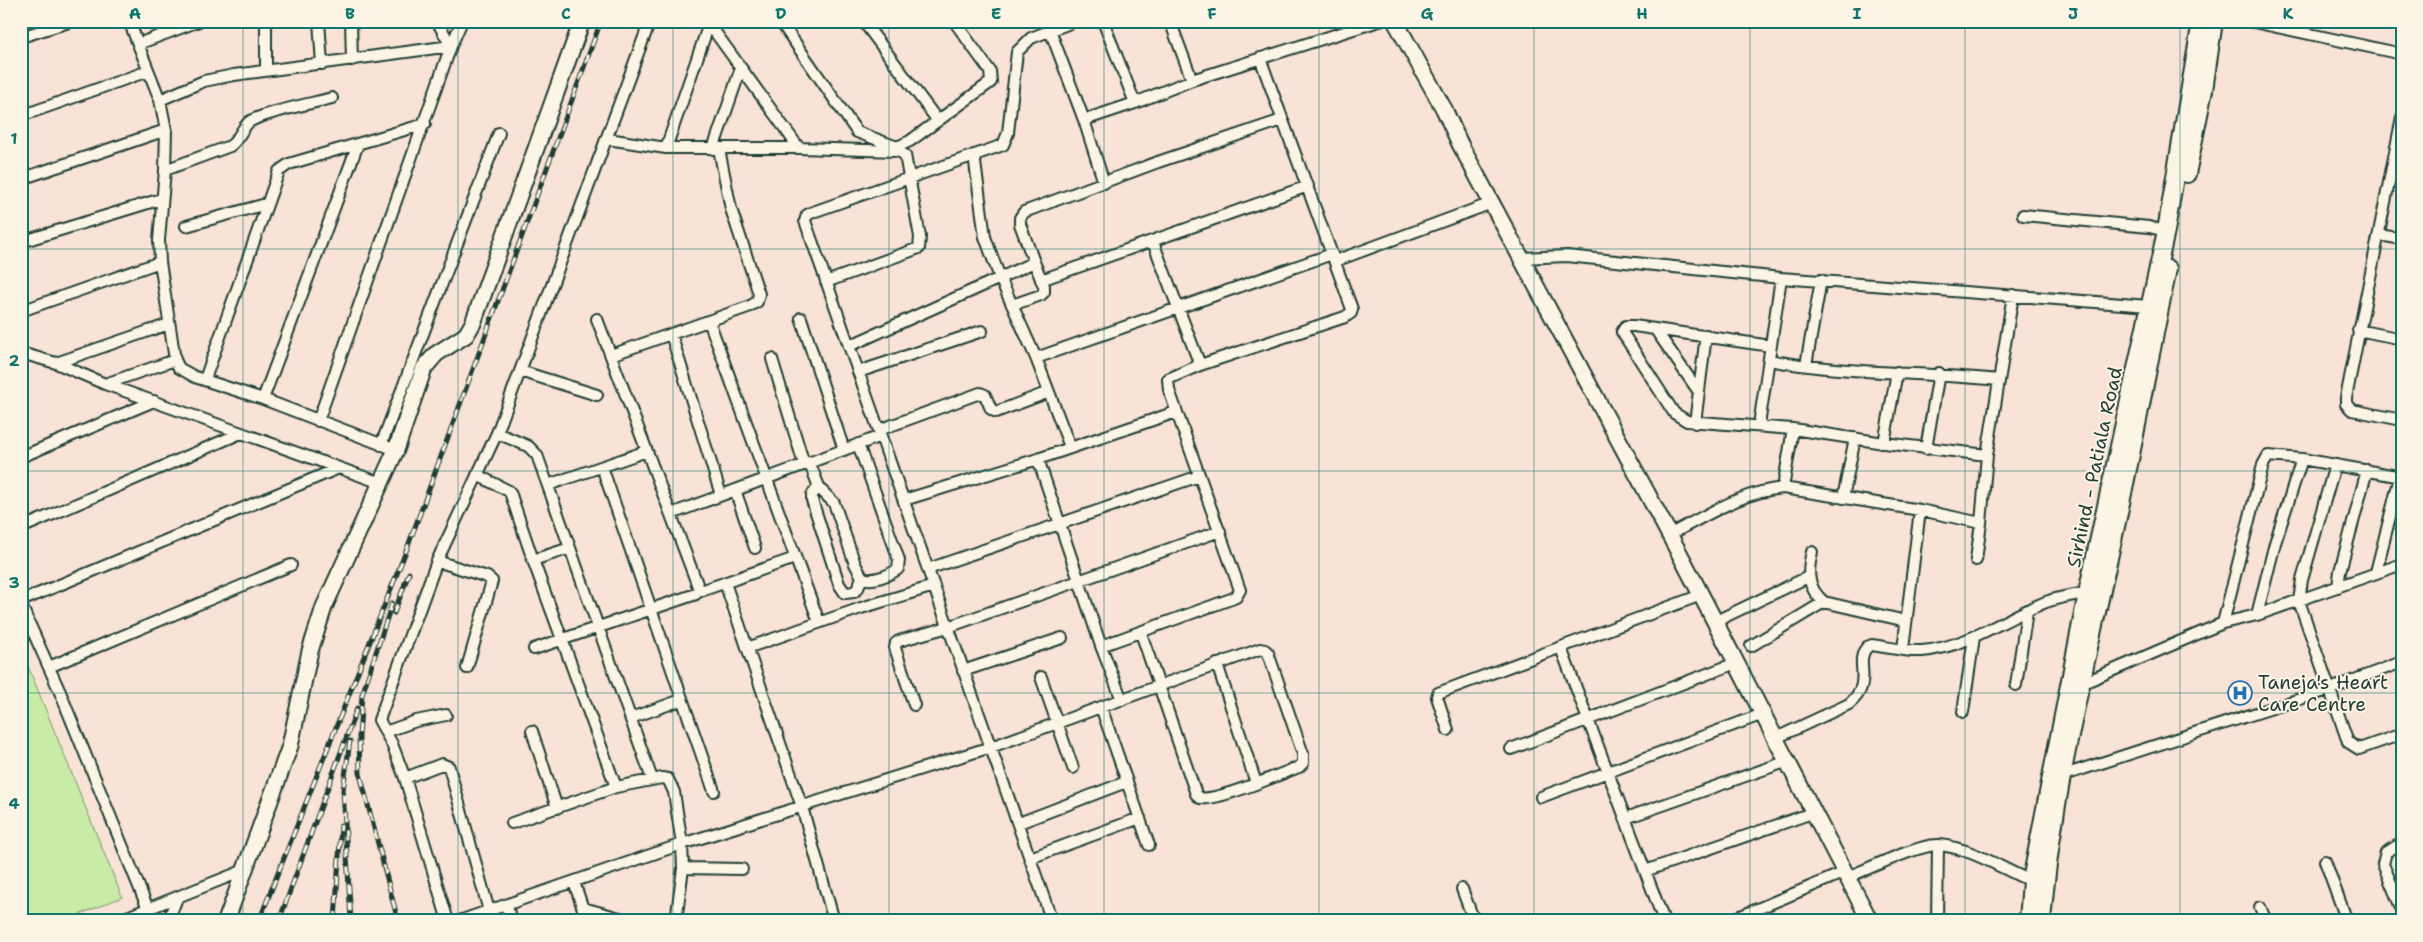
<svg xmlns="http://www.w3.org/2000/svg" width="2423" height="942" viewBox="0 0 2423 942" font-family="'Shantell Sans',sans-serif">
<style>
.green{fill:#c8eca5;stroke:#74946c}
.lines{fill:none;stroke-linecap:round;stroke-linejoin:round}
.street-casing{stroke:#1f3d34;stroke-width:14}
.secondary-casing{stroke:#1f3d34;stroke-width:19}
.primary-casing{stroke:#1f3d34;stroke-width:20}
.street{stroke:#fcf5e5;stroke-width:10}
.secondary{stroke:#fcf5e5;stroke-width:15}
.primary{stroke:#fcf5e5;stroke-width:16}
.rail-casing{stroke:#1f3d34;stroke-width:5}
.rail{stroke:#fcf5e5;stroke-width:3;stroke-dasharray:9;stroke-linecap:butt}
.grid{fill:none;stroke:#0f766e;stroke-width:1;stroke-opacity:0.55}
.labels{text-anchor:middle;stroke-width:4;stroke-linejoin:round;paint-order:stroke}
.street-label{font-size:19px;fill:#1f3d34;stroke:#fcf5e5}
.poi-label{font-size:19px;fill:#1f3d34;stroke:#fcf5e5;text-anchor:start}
.neatline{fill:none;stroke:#0f766e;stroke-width:2}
.grid-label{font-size:16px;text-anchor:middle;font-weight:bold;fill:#0f766e}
</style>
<rect width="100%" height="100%" fill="#f9e2d6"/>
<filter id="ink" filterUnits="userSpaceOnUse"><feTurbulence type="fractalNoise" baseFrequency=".02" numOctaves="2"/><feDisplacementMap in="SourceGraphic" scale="10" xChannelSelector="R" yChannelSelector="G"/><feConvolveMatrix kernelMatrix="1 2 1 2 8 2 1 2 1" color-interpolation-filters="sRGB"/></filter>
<g filter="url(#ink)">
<path class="green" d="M21,649L122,897L64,921H21Z"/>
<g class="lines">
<g class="street-casing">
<path id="street" d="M129,21L160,100L166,130L165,170L159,240L160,262L175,360L179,368L195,377L263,399L396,450
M319,21L322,64
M351,21L352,60
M707,21L799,148
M780,21L857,132L897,147L910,141L991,82L990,71L954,21
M863,21L938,121
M1103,21L1135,103
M1170,21L1192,80
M1238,21V22
M2249,21L2402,54
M1050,30L1084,120L1104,183
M21,37L72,21
M138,44L199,21
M266,69V21
M160,100L204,81L234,75L451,46L437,21
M21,116L148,71
M2402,117L2346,398V404L2352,410L2402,420
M1084,120L1135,103L1192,80L1379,21
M608,139L666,148H799L898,151L905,155L920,237L919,248L826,282
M666,148L709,24
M713,149L741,68
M165,170L230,146C239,140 241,129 249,122C262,113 314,103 332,98
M21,179L166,130
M2023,215L2149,227L2166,231
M186,226L266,204
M2380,235L2402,239
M21,242L161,199
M1153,242L1200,365
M1521,258L1567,256L1781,278L2149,306
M1335,261L1492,203
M1041,280L1308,186
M1012,305L1041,295L1044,292V286L1034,262
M21,311L160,262
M801,318L844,450
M709,321L819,622
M1655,329L1699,392
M2358,330L2402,339
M671,334L721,495
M849,346L1000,278L985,237L974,155
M1771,346L1634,326H1626L1622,332L1674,413L1687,421L1793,429L1884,443L1987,455
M21,353L56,363L105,384L381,483
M611,355L748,307L757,302L759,294L731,209L719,149
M1036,358L1332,254
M772,359L804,464
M1769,360C1843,374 1924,372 1999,380
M56,363L169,324
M1806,365L1821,280
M520,371L597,395
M858,372L982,331
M205,379L279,171L289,164L425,124
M105,384L175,360
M263,399L358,144
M318,421L451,46L462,21
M1695,423L1706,335
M1759,425L1781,278
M879,430L980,393L985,395L991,409L996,412L1049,392
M497,433L528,446L537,455L652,779
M1884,443L1897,372
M381,445L499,133
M1070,447L1036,358L1000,278L1034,262L1020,224V218L1024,212L1158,162L1282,120
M1926,449L1939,373
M21,457L154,401
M1038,459L1101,646L1122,700
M809,462L820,489L834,503L855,564L862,577C870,583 890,575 898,569L899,560L858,444
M2335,465L2302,580L2299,601L2348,742L2359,749L2402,734
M602,467L714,791
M477,475L509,491L511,495L533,560L616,787
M548,485L647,451
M819,486L812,495V500L839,584L845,593L854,592L858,588L862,577
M1783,488L1793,429
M735,490L755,548
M1843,498L1855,438
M904,500L1038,459L1176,412
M671,514L881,436
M1981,523L1987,455L2013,295
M21,528L241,433
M1669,535C1706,516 1741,492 1783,488L1920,510L1981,523L1976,560
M1812,552C1807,572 1807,588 1824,602L1906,621
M533,560L570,548
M437,561L487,577L492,581L467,668
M928,569L1199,476
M2376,572L2400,477
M725,583L802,807L834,921
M2338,587L2340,571L2367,470
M698,592L795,558
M21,601L339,468
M21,605L60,692L148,909
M2257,615L2275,543L2302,459
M1714,622L1808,577
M2223,623L2263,465L2268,456L2302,459L2402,477
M1101,646L1231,599L1236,597L1240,590L1169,390L1168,379L1200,365L1345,317L1351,313L1352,309L1260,58
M1751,646L1824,602
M747,648L861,608L934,586
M1561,648L1664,921
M534,649L696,594L699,589L597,319
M1903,649L1920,510
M1217,664L1256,783
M49,667L291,565
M963,671L1062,638
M1041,677L1073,768
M2081,684L2223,623L2257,615L2402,564
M2016,685L2027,611
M914,705L895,648L896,643L899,641L948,627L1220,531
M1101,707L1149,845
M1963,712L1974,637
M631,718L681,700
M1448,730L1437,697L1438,693L1701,595
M532,731L557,808
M385,732L416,721L446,715
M1776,738L1849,704C1875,682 1853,663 1867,647L1872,645C1888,647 1906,652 1922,651C1968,647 2005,618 2046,602C2059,597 2073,595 2087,593
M1511,749L1736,663
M2064,775L2328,690L2402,662
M405,778L442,764L449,767L489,911
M1541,797L1763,714
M1626,818L1788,761
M512,823L616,787L662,778L668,779L674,792L682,844L683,868L676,921
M1019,823L1126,782
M2402,843L2386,852L2383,864L2402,910
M1030,858L1140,818
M2325,861L2347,921
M683,868L742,869
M1645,871L1815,812
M1848,877C1867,869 1922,843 1939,845C1973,848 2005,871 2036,883
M574,882L587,921
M1462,889L1474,921
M507,906L511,921
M2260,907L2266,921
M583,908L631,921
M117,921L245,870
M168,921L177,898
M448,921L405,778L392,744L379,720L437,561L497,433L650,21
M459,921L682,844L991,747L1260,649L1265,650L1268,653L1303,754V763L1299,767C1280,774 1216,802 1200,798L1196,794L1141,633
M1052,921L805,221L807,215L813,212L1003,145L1008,133L1017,52L1031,38L1075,21
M1729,921L1845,872
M1937,921L1938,845"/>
</g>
<g class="secondary-casing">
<path id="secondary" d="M1395,21L1444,109L1460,144L1684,562L1870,921
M226,921L290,746L310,651L324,607L396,450L424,368L436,354L466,335L473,323L582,21"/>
</g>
<g class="primary-casing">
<path id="primary" d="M2187,174L2204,90L2214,21
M2028,921L2031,881L2052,772L2087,593L2166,231L2201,21
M2042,921C2052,798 2083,677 2109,558C2131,462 2148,365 2168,269"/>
</g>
<use href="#street" class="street"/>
<use href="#secondary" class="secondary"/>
<use href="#primary" class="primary"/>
<g class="rail-casing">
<path id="rail" d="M392,603L362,695L359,737L360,774L398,921
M394,613L409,573
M350,741L343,790L351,921
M259,921L408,546L601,21
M279,921L357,708
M335,921L341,825"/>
</g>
<use href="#rail" class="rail"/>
</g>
</g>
<path class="grid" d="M243,21V921M458,21V921M673,21V921M889,21V921M1104,21V921M1319,21V921M1534,21V921M1750,21V921M1965,21V921M2180,21V921M21,249H2402M21,471H2402M21,693H2402"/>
<defs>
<g id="hospital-ring" transform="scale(1.25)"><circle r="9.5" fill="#fcf5e5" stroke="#1f6fb2" stroke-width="1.5"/><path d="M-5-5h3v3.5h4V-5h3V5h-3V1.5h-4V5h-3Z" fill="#1f6fb2"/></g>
</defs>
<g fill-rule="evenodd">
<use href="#hospital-ring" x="2240" y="693"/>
</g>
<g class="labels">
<g class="street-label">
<text transform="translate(2094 467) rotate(-78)" y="7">Sirhind - Patiala Road</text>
</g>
<g class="poi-label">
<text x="2258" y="689">Taneja's Heart<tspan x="2258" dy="22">Care Centre</tspan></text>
</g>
</g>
<rect width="2423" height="942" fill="none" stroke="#fcf5e5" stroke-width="55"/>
<rect x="28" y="28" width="2368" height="886" class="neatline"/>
<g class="grid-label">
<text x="135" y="19">A</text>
<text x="350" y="19">B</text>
<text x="566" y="19">C</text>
<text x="781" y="19">D</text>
<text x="996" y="19">E</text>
<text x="1212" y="19">F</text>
<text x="1427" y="19">G</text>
<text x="1642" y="19">H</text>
<text x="1857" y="19">I</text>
<text x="2073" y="19">J</text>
<text x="2288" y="19">K</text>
<text x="14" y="144">1</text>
<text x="14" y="366">2</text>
<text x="14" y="588">3</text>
<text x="14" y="809">4</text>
</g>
</svg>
